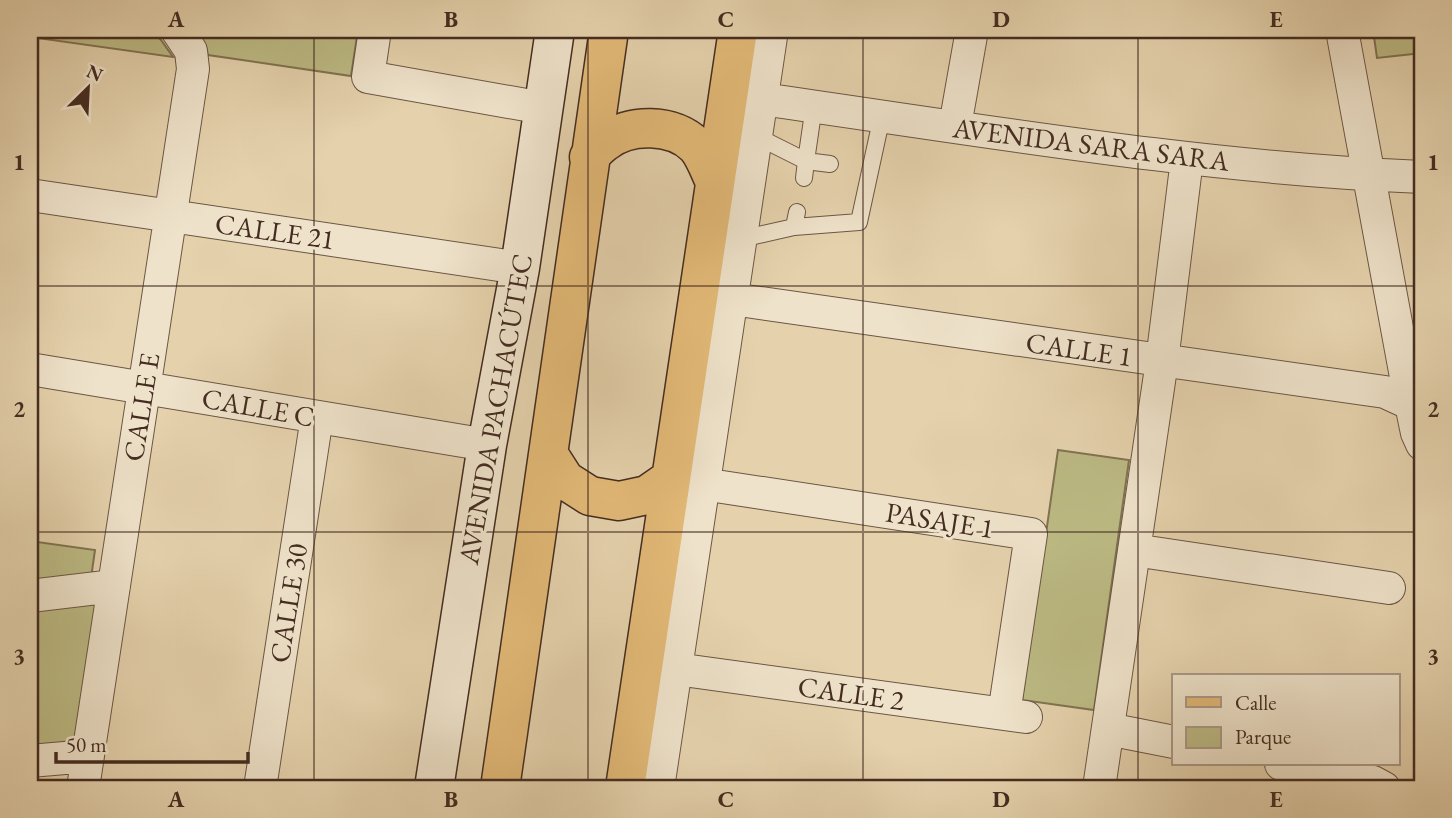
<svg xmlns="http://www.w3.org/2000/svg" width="1452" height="818" viewBox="0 0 1452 818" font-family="'EB Garamond',serif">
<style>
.green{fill:#bcba84;stroke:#807352;stroke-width:2}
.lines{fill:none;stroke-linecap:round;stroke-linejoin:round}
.lane-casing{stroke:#6c5644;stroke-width:18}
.street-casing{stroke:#6c5644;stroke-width:34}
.secondary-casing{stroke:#442c21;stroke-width:41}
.primary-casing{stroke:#442c21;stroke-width:41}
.lane{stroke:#eee2ca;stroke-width:16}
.street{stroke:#eee2ca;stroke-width:32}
.secondary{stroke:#eee2ca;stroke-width:38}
.primary{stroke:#e2b976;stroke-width:38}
.grid{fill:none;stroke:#442c21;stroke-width:2;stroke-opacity:0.55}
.labels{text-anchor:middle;stroke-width:6;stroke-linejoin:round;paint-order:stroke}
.street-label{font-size:28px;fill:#442c21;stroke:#eee2ca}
.neatline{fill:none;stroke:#442c21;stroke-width:2.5}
.grid-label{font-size:23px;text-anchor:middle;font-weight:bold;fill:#442c21}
</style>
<rect width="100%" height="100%" fill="#e5d2ad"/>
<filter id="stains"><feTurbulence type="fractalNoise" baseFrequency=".00286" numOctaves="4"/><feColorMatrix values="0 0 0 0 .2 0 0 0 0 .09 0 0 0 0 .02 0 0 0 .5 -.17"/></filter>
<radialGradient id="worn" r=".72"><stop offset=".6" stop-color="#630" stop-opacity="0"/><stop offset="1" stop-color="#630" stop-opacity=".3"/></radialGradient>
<path class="green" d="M30,30H150L161,40L173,57L30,37Z
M198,30H358L351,76L208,55Z
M1373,30H1422V53L1377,58Z
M1058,450L1129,460L1094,710L1022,700Z
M30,541L95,550L91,578L30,586Z
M101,594L75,748L30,754V602Z"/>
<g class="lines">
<g class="lane-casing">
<path id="lane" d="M814,106L806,161L830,164
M756,136L806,161L804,178
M794,227L859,222L882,116
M741,239L794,227L797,212"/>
</g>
<g class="street-casing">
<path id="street" d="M375,30L368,77L543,108
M1342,30L1411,404L1417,433L1422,444
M762,99C981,130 1201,168 1422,177
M955,126L972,30
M30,195L520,268
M732,299L1385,392L1411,404L1422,412
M30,369L487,445
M683,481L1031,534L1004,714
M1134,550L1389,588
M30,596L114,586
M676,669L1026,717
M1108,729L1174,742
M30,761L88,756
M1281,764L1373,782L1384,788
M83,788L193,69L191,51L177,30
M260,788L317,417
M658,788L772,30
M1099,788L1162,361L1187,159"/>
</g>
<g class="secondary-casing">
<path id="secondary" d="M434,788L487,445L520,268L555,30"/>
</g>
<g class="primary-casing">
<path id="primary" d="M589,157C594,152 599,146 605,142C629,123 673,123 696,146C704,155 709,169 714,180
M549,455L565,480L590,496L619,501L647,495L670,479
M500,788L609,30
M625,788L738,30"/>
</g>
<use href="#lane" class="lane"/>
<use href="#street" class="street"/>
<use href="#secondary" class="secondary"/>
<use href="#primary" class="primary"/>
</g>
<path class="grid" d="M314,30V788M588,30V788M863,30V788M1138,30V788M30,286H1422M30,532H1422"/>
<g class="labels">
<g class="street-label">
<text transform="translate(1091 144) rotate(7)" y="10">AVENIDA SARA SARA</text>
<text transform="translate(275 231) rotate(8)" y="10">CALLE 21</text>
<text transform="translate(1079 349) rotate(8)" y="10">CALLE 1</text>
<text transform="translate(141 407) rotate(-81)" y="10">CALLE E</text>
<text transform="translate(258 407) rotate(10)" y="10">CALLE C</text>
<text transform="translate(495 409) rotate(-80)" y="10">AVENIDA PACHACÚTEC</text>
<text transform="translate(940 520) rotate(9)" y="10">PASAJE 1</text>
<text transform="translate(288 603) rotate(-81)" y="10">CALLE 30</text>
<text transform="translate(851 693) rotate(8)" y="10">CALLE 2</text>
</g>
</g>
<rect width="1452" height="818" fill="none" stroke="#e5d2ad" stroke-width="77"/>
<rect x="1172" y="674" width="228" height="91" fill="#eee2ca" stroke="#aa9986" stroke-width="2"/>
<rect x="1186" y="697" width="35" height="10" fill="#e2b976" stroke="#aa9986" stroke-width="2"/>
<text x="1235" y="710" font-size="21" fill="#442c21">Calle</text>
<rect x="1186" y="727" width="35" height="21" fill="#bcba84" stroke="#aa9986" stroke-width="2"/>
<text x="1235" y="744" font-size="21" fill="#442c21">Parque</text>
<g transform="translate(88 88) rotate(24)" stroke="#eee2ca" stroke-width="5" paint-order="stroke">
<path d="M0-5L12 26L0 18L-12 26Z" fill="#442c21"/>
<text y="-10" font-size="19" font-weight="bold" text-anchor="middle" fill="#442c21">N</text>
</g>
<path d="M56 752v10h192v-10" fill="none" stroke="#442c21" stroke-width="3.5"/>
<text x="66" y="752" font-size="21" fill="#442c21" stroke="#eee2ca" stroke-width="5" paint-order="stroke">50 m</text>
<rect x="38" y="38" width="1376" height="742" class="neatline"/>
<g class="grid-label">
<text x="176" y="27">A</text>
<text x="451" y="27">B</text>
<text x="726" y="27">C</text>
<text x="1001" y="27">D</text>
<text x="1276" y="27">E</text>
<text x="19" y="170">1</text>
<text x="1433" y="170">1</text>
<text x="19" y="417">2</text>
<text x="1433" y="417">2</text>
<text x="19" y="664">3</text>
<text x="1433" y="664">3</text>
<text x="176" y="807">A</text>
<text x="451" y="807">B</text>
<text x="726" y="807">C</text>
<text x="1001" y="807">D</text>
<text x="1276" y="807">E</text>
</g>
<rect width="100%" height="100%" filter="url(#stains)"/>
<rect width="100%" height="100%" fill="url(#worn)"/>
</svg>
